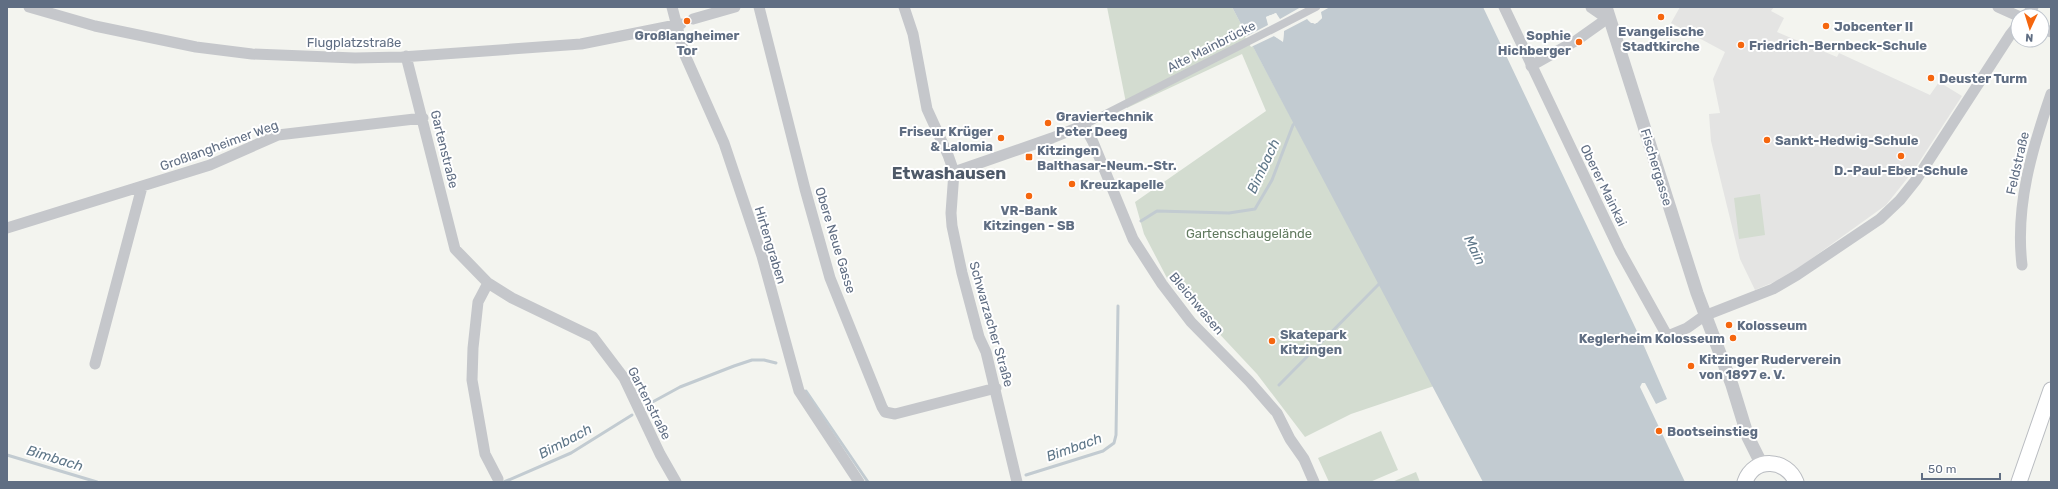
<svg xmlns="http://www.w3.org/2000/svg" width="2058" height="489" viewBox="0 0 2058 489" font-family="Rubik,sans-serif">
<style>
.built{fill:#e4e4e3}
.green{fill:#d3dcd0}
.water{fill:#c2cbd1;fill-rule:evenodd}
.pier{fill:#f3f4ef;fill-rule:evenodd}
.lines{fill:none;stroke-linecap:round;stroke-linejoin:round}
.stream{stroke:#c2cbd1;stroke-width:3}
.secondary-casing{stroke:#b9bcc1;stroke-width:17}
.pedestrian{stroke:#c5c7cb;stroke-width:8}
.minor{stroke:#c5c7cb;stroke-width:11}
.tertiary{stroke:#c5c7cb;stroke-width:13}
.secondary{stroke:#fff;stroke-width:15}
.poi-dot{fill:#f5660e;stroke:#fff;stroke-width:1.5}
.labels{text-anchor:middle;stroke-width:4;stroke-linejoin:round;paint-order:stroke}
.poi-label{font-size:13px;font-weight:bold;fill:#606e83;stroke:#fff;text-anchor:start}
.street-label{font-size:13px;fill:#606e83;stroke:#fff}
.park-label{font-size:13px;fill:#617a5f;stroke:#fff}
.water-label{font-size:14px;font-style:italic;fill:#5f7789;stroke:#fff}
.district-label{font-size:17px;font-weight:bold;fill:#4e5968;stroke:#fff}
</style>
<rect width="100%" height="100%" fill="#f3f4ef"/>
<path class="built" d="M1680,7H1774L1771,11L1784,18L1777,32L1837,57L1839,53L1930,95L1939,82L1962,96L1914,170L1886,205L1786,277L1755,290L1740,259L1711,141L1709,114L1720,113L1713,79L1725,52L1671,23Z"/>
<path class="green" d="M1107,7H1232L1434,386L1351,414L1305,437L1257,374L1167,278L1144,234L1135,202L1266,111L1242,54L1127,108Z
M1760,194L1765,235L1739,239L1734,198Z
M1381,431L1398,470L1370,482H1329L1318,458Z
M1416,472L1420,482H1392Z"/>
<path class="water" d="M1232,7H1301L1309,21L1315,24L1322,18L1319,7H1483L1644,346L1667,399L1656,404L1645,383H1642L1640,387L1685,482H1483ZM1276,13L1284,31L1283,41L1274,36L1266,17Z"/>
<path class="pier" d="M1301,7H1304L1310,20L1314,22L1319,19L1320,15L1317,7H1330L1321,12L1322,18L1317,23H1311L1307,19L1284,31L1283,42L1274,36L1251,47L1245,37L1268,25L1266,17L1276,13L1280,19ZM1275,15L1282,32L1281,38L1276,34L1269,18Z"/>
<g class="lines">
<path class="stream" d="M1141,221L1157,211L1229,213L1255,209L1272,180L1293,125L1295,123
M1279,385L1379,284
M806,391L868,482
M647,405L680,387L734,366L752,360H764L776,363
M7,455L97,482
M1026,475L1103,451L1114,443L1116,435L1118,306
M504,482L571,453L632,415"/>
<g class="secondary-casing">
<path id="secondary" d="M1745,482C1754,456 1787,459 1796,482
M2019,482L2051,390"/>
</g>
<path class="pedestrian" d="M1084,125L1316,7"/>
<path class="minor" d="M29,7L95,26L196,47L252,54L355,58L402,57L581,44L681,24
M672,7L684,53L724,143L762,256L799,391L859,482
M759,7L805,189L830,278L882,407L885,412L895,414L996,388
M904,7L913,34L927,109L948,155L954,172L951,213L952,226L962,273L979,337L986,352L1017,482
M1504,7L1620,251L1665,332L1670,335L1687,328L1704,316L1773,289L1797,275L1880,219L1900,200L1916,180L2010,35L2018,25
M1998,7L2018,16
M2026,16L2033,7
M693,19L735,7
M2042,28L2051,32
M406,56L455,249L488,283L512,298L593,337L624,378L660,454L676,482
M1531,66L1577,40L1608,18
M954,172L1052,138L1084,125L1093,142L1133,239L1162,284L1191,322L1249,381L1277,413L1290,439L1304,459L1314,482
M7,228L210,165L278,135L423,118
M2022,265C2015,206 2032,149 2051,94
M488,283L478,302L473,348L472,380L485,454L498,479
M95,364L142,187"/>
<path class="tertiary" d="M1592,7L1608,18
M1606,7L1697,293L1732,385L1748,437L1762,465"/>
<use href="#secondary" class="secondary"/>
</g>
<g class="poi-dot">
<circle cx="1661" cy="17" r="4"/>
<circle cx="687" cy="21" r="4"/>
<circle cx="1826" cy="26" r="4"/>
<circle cx="1579" cy="42" r="4"/>
<circle cx="1741" cy="45" r="4"/>
<circle cx="1931" cy="78" r="4"/>
<circle cx="1048" cy="123" r="4"/>
<circle cx="1001" cy="138" r="4"/>
<circle cx="1767" cy="140" r="4"/>
<circle cx="1901" cy="156" r="4"/>
<rect x="1025" y="153" width="8" height="8" rx="2"/>
<circle cx="1072" cy="184" r="4"/>
<circle cx="1029" cy="196" r="4"/>
<circle cx="1729" cy="325" r="4"/>
<circle cx="1733" cy="338" r="4"/>
<circle cx="1272" cy="341" r="4"/>
<circle cx="1691" cy="366" r="4"/>
<circle cx="1659" cy="431" r="4"/>
</g>
<g class="labels">
<g class="poi-label">
<text x="1834" y="31">Jobcenter II</text>
<text x="1661" y="36" text-anchor="middle">Evangelische<tspan x="1661" dy="15">Stadtkirche</tspan></text>
<text x="687" y="40" text-anchor="middle">Großlangheimer<tspan x="687" dy="15">Tor</tspan></text>
<text x="1571" y="40" text-anchor="end">Sophie<tspan x="1571" dy="15">Hichberger</tspan></text>
<text x="1749" y="50">Friedrich-Bernbeck-Schule</text>
<text x="1939" y="83">Deuster Turm</text>
<text x="1056" y="121">Graviertechnik<tspan x="1056" dy="15">Peter Deeg</tspan></text>
<text x="993" y="136" text-anchor="end">Friseur Krüger<tspan x="993" dy="15">&amp; Lalomia</tspan></text>
<text x="1775" y="145">Sankt-Hedwig-Schule</text>
<text x="1037" y="155">Kitzingen<tspan x="1037" dy="15">Balthasar-Neum.-Str.</tspan></text>
<text x="1901" y="175" text-anchor="middle">D.-Paul-Eber-Schule</text>
<text x="1080" y="189">Kreuzkapelle</text>
<text x="1029" y="215" text-anchor="middle">VR-Bank<tspan x="1029" dy="15">Kitzingen - SB</tspan></text>
<text x="1737" y="330">Kolosseum</text>
<text x="1280" y="339">Skatepark<tspan x="1280" dy="15">Kitzingen</tspan></text>
<text x="1725" y="343" text-anchor="end">Keglerheim Kolosseum</text>
<text x="1699" y="364">Kitzinger Ruderverein<tspan x="1699" dy="15">von 1897 e. V.</tspan></text>
<text x="1667" y="436">Bootseinstieg</text>
</g>
<g class="street-label">
<text x="354" y="47">Flugplatzstraße</text>
<text transform="translate(1211 46) rotate(-27)" y="5">Alte Mainbrücke</text>
<text transform="translate(219 145) rotate(-20)" y="5">Großlangheimer Weg</text>
<text transform="translate(445 149) rotate(76)" y="5">Gartenstraße</text>
<text transform="translate(2017 163) rotate(-77)" y="5">Feldstraße</text>
<text transform="translate(1657 167) rotate(73)" y="5">Fischergasse</text>
<text transform="translate(1604 185) rotate(64)" y="5">Oberer Mainkai</text>
<text transform="translate(836 240) rotate(73)" y="5">Obere Neue Gasse</text>
<text transform="translate(771 245) rotate(73)" y="5">Hirtengraben</text>
<text transform="translate(1197 303) rotate(50)" y="5">Bleichwasen</text>
<text transform="translate(992 324) rotate(74)" y="5">Schwarzacher Straße</text>
<text transform="translate(650 403) rotate(63)" y="5">Gartenstraße</text>
</g>
<g class="park-label">
<text x="1249" y="238">Gartenschaugelände</text>
</g>
<g class="water-label">
<text transform="translate(1263 166) rotate(-65)" y="5">Bimbach</text>
<text transform="translate(1475 250) rotate(64)" y="5">Main</text>
<text transform="translate(565 441) rotate(-28)" y="5">Bimbach</text>
<text transform="translate(1074 447) rotate(-20)" y="5">Bimbach</text>
<text transform="translate(55 458) rotate(17)" y="5">Bimbach</text>
</g>
<g class="district-label">
<text x="949" y="179">Etwashausen</text>
</g>
</g>
<rect width="2058" height="489" fill="none" stroke="#606e83" stroke-width="16"/>
<g transform="translate(2030 28) rotate(184)"><circle r="19" fill="#ffffff" stroke="#bfc5cd"/>
<path d="M0-3L7 15L0 10L-7 15Z" fill="#f5660e"/>
<text y="-6" font-size="11" font-weight="bold" text-anchor="middle" fill="#606e83">N</text>
</g>
<path d="M1922 473v6h78v-6" fill="none" stroke="#606e83" stroke-width="2"/>
<text x="1928" y="473" font-size="12" fill="#606e83" stroke="#ffffff" stroke-width="3" paint-order="stroke">50 m</text>
</svg>
